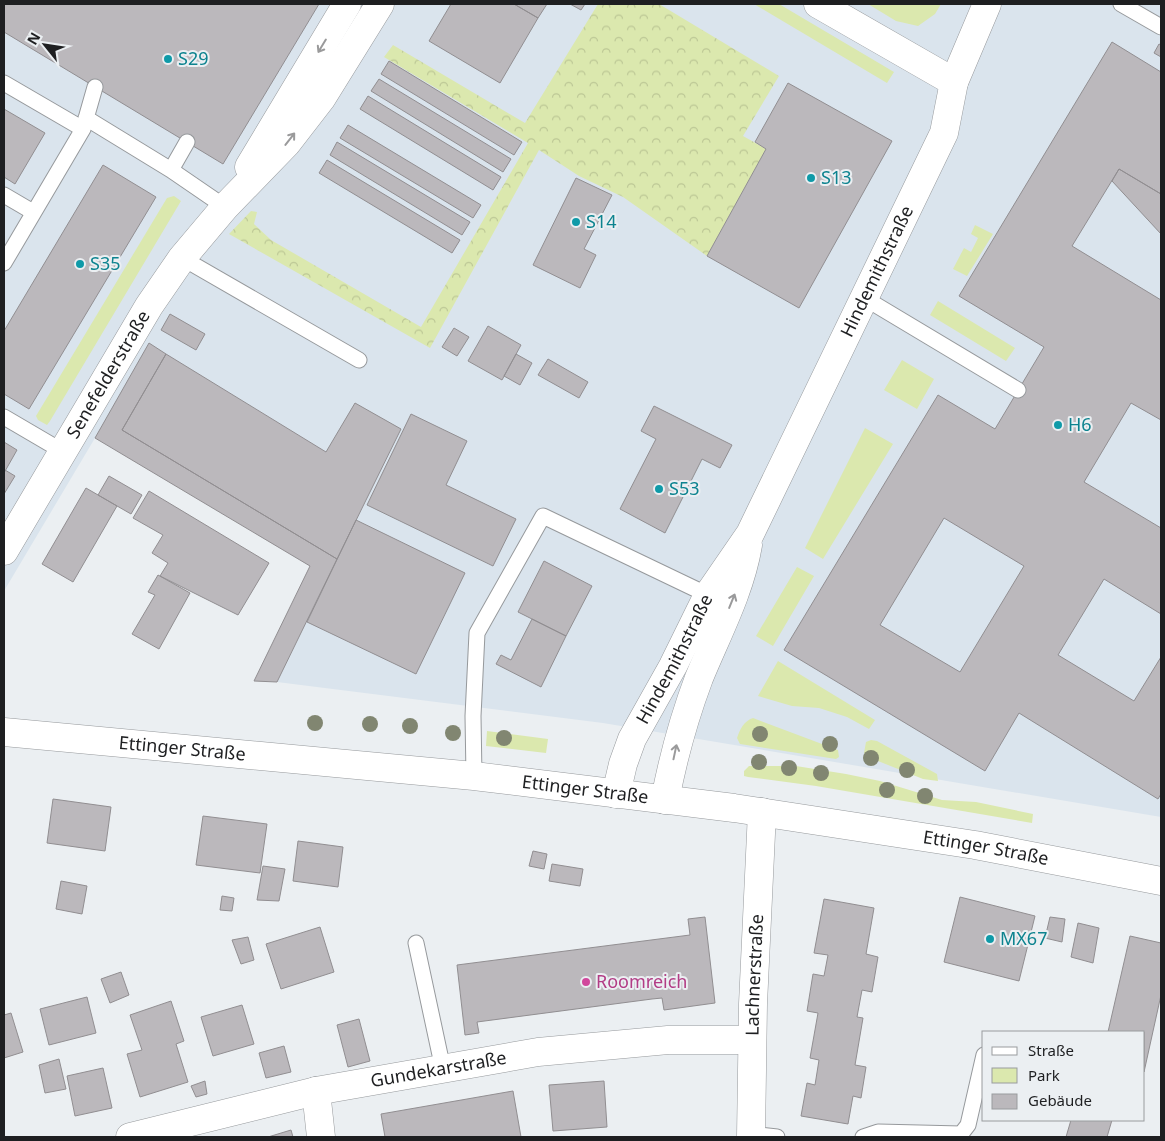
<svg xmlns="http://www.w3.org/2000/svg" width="1165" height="1141" viewBox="0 0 1165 1141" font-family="'Noto Sans',sans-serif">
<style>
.built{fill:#dae4ed}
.green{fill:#dbe8ae}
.forest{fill:url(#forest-crowns)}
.building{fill:#bbb8bc;stroke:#918e91;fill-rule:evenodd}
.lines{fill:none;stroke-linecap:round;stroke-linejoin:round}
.service-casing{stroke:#96999c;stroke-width:17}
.minor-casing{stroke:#96999c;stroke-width:29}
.tertiary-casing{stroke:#96999c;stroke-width:29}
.secondary-casing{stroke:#96999c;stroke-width:29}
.service{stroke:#fff;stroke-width:15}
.minor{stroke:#fff;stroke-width:28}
.tertiary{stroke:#fff;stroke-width:28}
.secondary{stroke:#fff;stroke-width:28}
.tree{fill:#818671}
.oneway{stroke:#9a9a9b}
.culture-dot{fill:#0f9aa8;stroke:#ebeff2;stroke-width:2}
.hotel-dot{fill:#d1479c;stroke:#ebeff2;stroke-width:2}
.labels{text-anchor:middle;stroke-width:4;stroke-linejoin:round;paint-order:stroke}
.culture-label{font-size:18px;fill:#0d838f;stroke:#ebeff2;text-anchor:start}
.street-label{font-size:18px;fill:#1e1f21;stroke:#ebeff2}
.hotel-label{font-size:18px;fill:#b23c85;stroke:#ebeff2;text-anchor:start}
</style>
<defs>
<pattern id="forest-crowns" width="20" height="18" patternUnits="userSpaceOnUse" patternTransform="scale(1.25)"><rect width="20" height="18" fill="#dbe8ae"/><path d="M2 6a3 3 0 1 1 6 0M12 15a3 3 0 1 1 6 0" fill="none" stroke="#bcc795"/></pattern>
</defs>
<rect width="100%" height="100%" fill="#ebeff2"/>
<path class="built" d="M4,4H1161V817L603,723L277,682L337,559L122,430L95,438L4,591Z"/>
<path class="green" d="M754,4H779L894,72L887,83Z
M868,4H941L935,14L918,26L896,21Z
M174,196L181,201L50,421L47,425L38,420L36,416L167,198Z
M975,225L993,234L967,276L953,269L964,248L971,252L978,238L971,234Z
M938,301L1015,348L1006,361L930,315Z
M902,360L934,379L917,409L884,390Z
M865,428L893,444L823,559L805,548Z
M797,567L814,576L773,646L756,636Z
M778,661L875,720L869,729L847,717L819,708L792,706L758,696Z
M753,718L838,750L839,757L836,759L740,744L737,738C740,729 744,721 753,718Z
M487,731L548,739L546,753L486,746Z
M871,740L877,741L937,774L938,781L923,779L868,757L864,753L866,742Z
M749,766H796L846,774L880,781L942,800L976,802L1033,814L1032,823L816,786L748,777L744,776V771Z"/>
<path class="forest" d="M598,4H659L779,76L743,136L766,149L707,256L623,197L579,176L539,150L430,348L229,234L251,211L257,212L254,224L271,240L421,327L528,143L384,57L393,45L525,123Z"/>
<path class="building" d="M4,4H319L223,164L4,32Z
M451,4H514L538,18L500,83L429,41Z
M514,4H547L538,18Z
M570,4H585L581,10Z
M1112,42L1161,72V194L1119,169L1072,246L1161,300V420L1131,403L1084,482L1161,528V614L1104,579L1058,655L1134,701L1161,657V794L1158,799L1019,713L985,771L784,650L938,395L995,429L1044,347L959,296ZM944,518L1024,566L960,672L880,625Z
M1159,44L1161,45V57L1154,53Z
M389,61L522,142L514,155L381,74Z
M379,79L511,159L503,172L371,91Z
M788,83L892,141L799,308L707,256L766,149L755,142Z
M368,96L501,177L493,190L360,109Z
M4,109L45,133L15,184L4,177Z
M348,125L481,205L473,218L340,138Z
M337,142L470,222L462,235L330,155Z
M327,160L460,240L452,253L319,173Z
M103,165L156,197L29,409L4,394V331Z
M1119,169L1161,194V234L1112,181Z
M576,178L612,195L584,249L596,255L580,288L533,265Z
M170,314L205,334L196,350L161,330Z
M488,326L521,345L502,380L468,361Z
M454,328L469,337L457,356L442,347Z
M149,343L166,354L122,430L337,559L277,682L254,681L310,566L95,438Z
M166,354L326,452L355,403L401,429L337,559L122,430Z
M516,354L532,363L520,385L504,376Z
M548,359L588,382L579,398L538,375Z
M654,406L732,445L720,468L702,459L665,533L620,509L656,439L641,431Z
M411,414L467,441L446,485L516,519L493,566L367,505Z
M4,442L17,450L4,473Z
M5,470L15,476L4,494V473Z
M109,476L142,495L131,514L98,495Z
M86,488L117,506L73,582L42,564Z
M149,491L269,563L238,615L160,576L168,563L152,553L163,535L133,518Z
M356,520L465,573L416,674L307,622Z
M544,561L592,586L566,636L518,612Z
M158,575L190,593L159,649L132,634L155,595L148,592Z
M532,619L566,636L541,687L496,664L501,655L511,660Z
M53,799L111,807L105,851L47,843Z
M203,816L267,824L260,873L196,865Z
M298,841L343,847L338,887L293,881Z
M533,851L547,854L544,869L529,866Z
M552,864L583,869L580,886L549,881Z
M263,866L285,869L279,901L257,900Z
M61,881L87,886L82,914L56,909Z
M222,896L234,898L232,911L220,910Z
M960,897L1035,916L1019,981L944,962Z
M824,899L874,908L866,954L878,957L872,992L862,990L857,1017L863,1018L855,1065L866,1067L861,1098L853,1096L848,1124L801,1116L807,1083L815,1085L819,1060L810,1058L818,1013L807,1011L813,974L824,976L828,955L814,953Z
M705,917L715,1003L664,1010L662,998L652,999L477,1022L479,1033L465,1035L457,965L690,935L688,919Z
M1050,917L1065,919L1062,942L1045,938Z
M1078,923L1099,928L1093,963L1071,957Z
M320,927L334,972L281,989L266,944Z
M1130,936L1161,943V995L1144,1072V1032H1108Z
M248,937L254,960L241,964L232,940Z
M121,972L129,995L110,1003L101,979Z
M87,997L96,1033L49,1045L40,1009Z
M171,1001L184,1041L176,1044L188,1082L140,1097L127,1054L142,1050L130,1015Z
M242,1005L254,1044L213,1056L201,1017Z
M11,1013L23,1052L4,1058V1015Z
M359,1019L370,1061L348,1067L337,1025Z
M284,1046L291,1072L266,1078L259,1053Z
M59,1059L66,1089L45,1093L39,1065Z
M103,1068L112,1108L75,1116L67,1076Z
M205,1081L207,1094L196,1097L191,1086Z
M604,1081L607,1127L553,1131L549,1085Z
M513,1091L521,1137H385L381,1114Z
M1071,1120H1112L1107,1137H1066Z
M291,1130L293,1137H268Z"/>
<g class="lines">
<g class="service-casing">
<path id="service" d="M1121,4L1161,27
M4,83L83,129
M86,118L171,170L225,207
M171,170L187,142
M4,195L33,212
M182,258L359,360
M4,263L83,129L95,87
M866,299L1018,390
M4,417L62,451
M474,776L473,716L477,633L543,516L708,595
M416,943L443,1069
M751,1134L777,1137
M863,1137L878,1132L961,1134L968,1125L984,1055"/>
</g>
<g class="minor-casing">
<g id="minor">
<path d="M818,4L954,82"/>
<path id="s1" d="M616,794L623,764L632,739L673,666L708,595L750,534L944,133L954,82L987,4"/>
<path d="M665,800C673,758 684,718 699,678C717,634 740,592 748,545"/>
<path d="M316,1091L321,1137"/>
<path id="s2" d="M130,1137L316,1091L538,1052L668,1040H752"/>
<path id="s3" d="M751,1137L753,1004L762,812"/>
</g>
</g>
<g class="tertiary-casing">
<g id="tertiary">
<path d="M249,167L347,4"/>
<path id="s4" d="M4,551L149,306L182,258L225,207L287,143L321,99L380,4"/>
</g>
</g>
<g class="secondary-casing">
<g id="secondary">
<path id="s5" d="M4,732L474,776L734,808L975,845L1161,881"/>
</g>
</g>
<use href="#service" class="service"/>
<use href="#minor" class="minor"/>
<use href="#tertiary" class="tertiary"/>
<use href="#secondary" class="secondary"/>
</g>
<g class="tree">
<circle cx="315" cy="723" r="8"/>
<circle cx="370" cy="724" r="8"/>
<circle cx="410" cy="726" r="8"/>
<circle cx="453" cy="733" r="8"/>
<circle cx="760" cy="734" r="8"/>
<circle cx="504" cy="738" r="8"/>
<circle cx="830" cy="744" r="8"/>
<circle cx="871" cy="758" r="8"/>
<circle cx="759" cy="762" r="8"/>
<circle cx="789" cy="768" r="8"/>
<circle cx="907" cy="770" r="8"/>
<circle cx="821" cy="773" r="8"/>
<circle cx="887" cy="790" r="8"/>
<circle cx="925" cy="796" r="8"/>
</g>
<defs><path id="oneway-shaft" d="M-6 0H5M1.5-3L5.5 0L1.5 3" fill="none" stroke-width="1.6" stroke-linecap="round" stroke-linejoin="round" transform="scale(1.25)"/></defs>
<g class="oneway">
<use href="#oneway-shaft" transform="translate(322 46) rotate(121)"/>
<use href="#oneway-shaft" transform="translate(290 139) rotate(-52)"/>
<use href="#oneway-shaft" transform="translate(732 601) rotate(-68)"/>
<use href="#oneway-shaft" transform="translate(675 752) rotate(-78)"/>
</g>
<g class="culture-dot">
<circle cx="168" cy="59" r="5"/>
<circle cx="811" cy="178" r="5"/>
<circle cx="576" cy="222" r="5"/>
<circle cx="80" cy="264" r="5"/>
<circle cx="1058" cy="425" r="5"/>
<circle cx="659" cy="489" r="5"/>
<circle cx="990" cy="939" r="5"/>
</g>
<circle class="hotel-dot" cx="586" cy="982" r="5"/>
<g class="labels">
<g class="culture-label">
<text x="178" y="65">S29</text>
<text x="821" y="184">S13</text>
<text x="586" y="228">S14</text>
<text x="90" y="270">S35</text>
<text x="1068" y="431">H6</text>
<text x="669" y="495">S53</text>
<text x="1000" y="945">MX67</text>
</g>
<g class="street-label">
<text dy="6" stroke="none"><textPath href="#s1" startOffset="586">Hindemithstraße</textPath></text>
<text dy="6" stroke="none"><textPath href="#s4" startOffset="205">Senefelderstraße</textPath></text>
<text dy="6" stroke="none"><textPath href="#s1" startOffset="148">Hindemithstraße</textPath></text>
<text dy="6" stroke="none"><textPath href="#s5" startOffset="179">Ettinger Straße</textPath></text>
<text dy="6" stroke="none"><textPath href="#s5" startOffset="584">Ettinger Straße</textPath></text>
<text dy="6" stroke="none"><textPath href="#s5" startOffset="989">Ettinger Straße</textPath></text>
<text dy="6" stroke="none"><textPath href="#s3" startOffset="162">Lachnerstraße</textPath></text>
<text dy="6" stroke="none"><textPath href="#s2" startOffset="316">Gundekarstraße</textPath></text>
</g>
<g class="hotel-label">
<text x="596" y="988">Roomreich</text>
</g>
</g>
<rect width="1165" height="1141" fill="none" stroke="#1e1f21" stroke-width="10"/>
<rect x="982" y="1031" width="162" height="90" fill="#ebeff2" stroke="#999c9e"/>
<rect x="992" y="1047" width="25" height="8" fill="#ffffff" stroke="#999c9e"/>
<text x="1028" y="1056" font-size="15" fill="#1e1f21">Straße</text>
<rect x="992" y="1068" width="25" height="15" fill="#dbe8ae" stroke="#999c9e"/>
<text x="1028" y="1081" font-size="15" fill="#1e1f21">Park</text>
<rect x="992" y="1094" width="25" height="15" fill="#bbb8bc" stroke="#999c9e"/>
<text x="1028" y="1106" font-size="15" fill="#1e1f21">Gebäude</text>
<g transform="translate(45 45) rotate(300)" stroke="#ebeff2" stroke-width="4" paint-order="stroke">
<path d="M0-4L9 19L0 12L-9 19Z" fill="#1e1f21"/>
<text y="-8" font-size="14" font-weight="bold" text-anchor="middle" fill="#1e1f21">N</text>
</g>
</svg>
